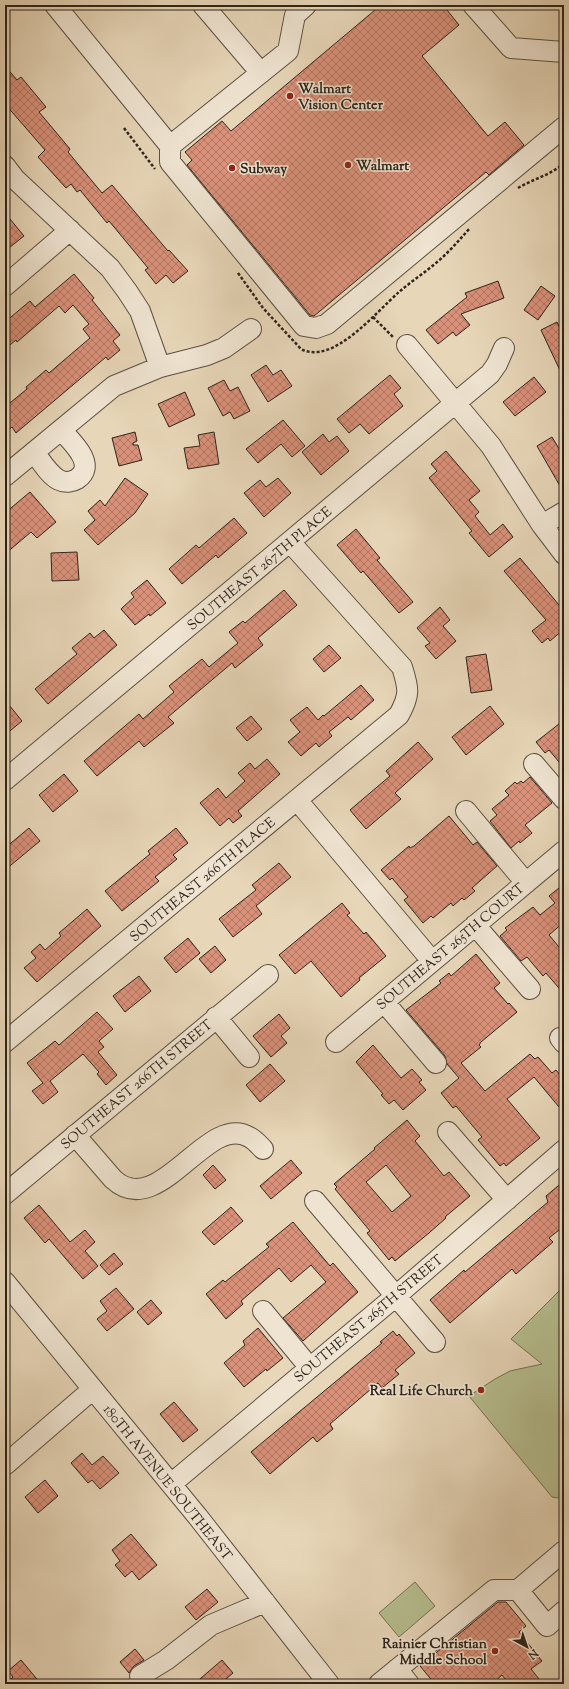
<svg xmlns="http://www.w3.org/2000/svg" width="569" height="1689" viewBox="0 0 569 1689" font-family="'Sorts Mill Goudy',serif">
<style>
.park{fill:#b6be8f;stroke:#727155}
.building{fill:url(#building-cross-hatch);stroke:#2e241b;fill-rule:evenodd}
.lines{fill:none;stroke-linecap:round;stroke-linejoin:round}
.minor-casing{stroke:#5c5042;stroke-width:22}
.path{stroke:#2e241b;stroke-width:2.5;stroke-dasharray:3 2;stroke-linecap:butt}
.minor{stroke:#efe4d1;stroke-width:20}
.poi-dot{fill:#8f2418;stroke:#efe4d1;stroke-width:1.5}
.labels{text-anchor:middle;stroke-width:3;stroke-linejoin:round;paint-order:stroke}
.poi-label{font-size:14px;font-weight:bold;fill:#2e241b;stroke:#efe4d1;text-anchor:start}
.street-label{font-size:14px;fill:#2e241b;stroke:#efe4d1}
</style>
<defs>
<pattern id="building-cross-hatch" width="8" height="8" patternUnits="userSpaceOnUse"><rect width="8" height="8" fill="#da917a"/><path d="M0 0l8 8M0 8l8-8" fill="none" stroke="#b17663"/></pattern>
</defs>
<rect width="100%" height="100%" fill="#e7d6b8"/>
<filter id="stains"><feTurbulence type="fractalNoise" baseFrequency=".005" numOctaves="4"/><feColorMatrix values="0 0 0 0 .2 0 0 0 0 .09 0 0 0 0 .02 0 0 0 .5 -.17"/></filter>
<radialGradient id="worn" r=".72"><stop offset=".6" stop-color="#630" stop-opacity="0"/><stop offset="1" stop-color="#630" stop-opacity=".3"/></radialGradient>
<path class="park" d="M564,1286V1493L558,1498L552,1497L469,1396L495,1379L510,1371L542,1364L511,1339Z
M415,1582L435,1606L399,1637L379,1613Z"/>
<path class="building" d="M381,5H443L459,25L422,56L488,136L505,122L524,145L489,175L486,172L314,316L310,315L187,165L192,160L185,152L222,121L231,131Z
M5,66L17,80L21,77L46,107L39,112L70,149L68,152L102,193L112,185L168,251L169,250L188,271L173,283L166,275L156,284L145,270L148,268L109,221L107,223L80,190L77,192L71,184L66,188L38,157L45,150L5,104Z
M5,213L24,236L5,251Z
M74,274L94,298L92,300L120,335L113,341L120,350L108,360L106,357L16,433L12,427L5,433V407L27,389L26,387L46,370L49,373L90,338L83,329L89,324L73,305L65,313L59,306L17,342L16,340L5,349V322L30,301L35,307Z
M498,281L504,298L461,314L470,325L456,336L453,332L438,344L426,330L467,297L465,293Z
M541,286L555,296L538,320L524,310Z
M557,322L564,337V379L541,330Z
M266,365L273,375L281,370L292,386L268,402L251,375Z
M390,375L401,388L394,394L403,406L369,434L360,424L349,433L337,419Z
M534,377L546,392L515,416L503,402Z
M224,380L230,391L238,387L250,411L234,419L230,412L223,416L208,388Z
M185,392L195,415L169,427L158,404Z
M283,420L305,446L292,457L281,444L258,463L246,449Z
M135,432L137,441L133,443V445H138L142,460L119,466L112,438Z
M214,432L219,464L188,469L184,448L200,446L198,435Z
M323,434L329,442L337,436L349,451L321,475L302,452Z
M552,437L564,457V493L537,446Z
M446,451L480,491L469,500L479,512L475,516L490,535L503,524L513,537L489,557L469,533L472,531L429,478L437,471L431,464Z
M125,478L148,494L135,513L98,545L84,530L95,520L88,511L100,500L105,506Z
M278,478L291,493L264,517L244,493L260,480L266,487Z
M30,492L56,522L37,538L31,532L5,554V513Z
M234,518L247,533L218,558L216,555L182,584L169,569L196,545L199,548Z
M356,529L380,558L377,560L413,602L399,613L363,571L361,573L337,545Z
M77,552L79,580L52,581L51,553Z
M520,558L564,611V629L550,641L548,638L542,643L532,631L546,620L504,571Z
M147,580L166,603L150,616L149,614L135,625L121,609L134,597L131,593Z
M284,590L297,605L258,638L263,645L235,668L232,663L168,717L174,723L144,747L139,741L97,776L84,761L139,714L143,719L174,692L169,686L202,659L209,667L238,643L229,632L243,621L245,623Z
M440,607L450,620L443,626L456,641L436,659L425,646L430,643L417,628Z
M104,630L117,645L48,704L35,689L77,654L72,648L90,633L94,638Z
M329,645L341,658L324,672L313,659Z
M486,654L492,690L471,693L466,657Z
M361,685L374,700L351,720L348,717L329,732L332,736L319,747L316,743L301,756L288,742L300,732L290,720L307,707L318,720L323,715L324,716Z
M5,700L22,721L5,735Z
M490,706L504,724L466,755L452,737Z
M251,716L262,729L247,741L236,728Z
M564,720V768L549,750L545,753L536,742Z
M418,742L433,759L395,793L401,799L366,829L350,810L390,776L386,771Z
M267,759L280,774L238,811L242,816L233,823L229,818L220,826L200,803L218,788L226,798L245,781L238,773L250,763L255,769Z
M64,774L78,791L53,812L39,795Z
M530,777L552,803L525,825L532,833L520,843L519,841L511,848L490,821L497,815L492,809L509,795L505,791L515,782L517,784L521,781L523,783Z
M449,816L473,845L477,842L497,866L472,888L475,891L464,900L462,898L453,906L451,903L433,918L431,916L423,923L404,900L408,897L392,878L390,880L381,870L409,846L410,848L414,846Z
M29,828L40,841L5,870V848Z
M176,828L188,843L173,855L177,859L155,877L159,881L122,911L105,891L150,854L148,851Z
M279,863L291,877L256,906L262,914L233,937L219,919L256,890L252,885Z
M564,884V922L549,935L564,953V994L546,973L543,976L527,957L521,961L500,936L507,930L505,928L533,907L540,915L555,903L549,896Z
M342,903L350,913L347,915L364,934L366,932L386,956L359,978L360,980L341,997L311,961L295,974L279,955Z
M87,909L101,926L37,982L24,968L36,958L31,952L40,944L45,950L61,936L59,933Z
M188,938L200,953L176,973L164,958Z
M215,946L226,960L211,973L199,959Z
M476,954L500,983L494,988L508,1004L509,1003L517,1012L481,1042L479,1045L481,1047L461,1063L485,1091L530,1054L535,1059L538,1057L552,1073L556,1070L564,1080V1113L534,1077L507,1099L540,1138L506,1166L504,1163L500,1166L478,1140L482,1137L456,1106L453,1108L441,1093L459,1078L447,1064L445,1056L406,1010L441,983L439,981L449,973L451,976Z
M139,976L151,991L125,1012L113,996Z
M97,1012L113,1029L99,1041L104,1047L98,1052L117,1075L106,1085L97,1074L99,1072L83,1054L50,1081L58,1092L43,1104L32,1091L43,1083L27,1063L55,1041L59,1045Z
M279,1014L290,1028L281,1036L287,1043L271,1057L253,1036Z
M373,1045L401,1078L412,1069L422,1080L419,1082L426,1090L403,1110L394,1100L389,1104L381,1095L383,1094L356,1062Z
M270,1064L285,1081L260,1102L246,1085Z
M407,1120L420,1136L415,1141L444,1176L449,1172L470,1196L445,1217L446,1218L429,1233L395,1261L392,1257L389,1260L367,1233L370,1231L335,1189L337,1187L334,1184L375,1149L374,1148ZM386,1165L411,1196L392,1212L366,1182Z
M291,1160L302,1173L271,1199L260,1186Z
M213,1165L226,1180L215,1189L203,1175Z
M564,1181V1226L549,1238L553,1242L516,1274L512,1269L450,1323L430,1300L464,1270L465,1272L548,1202L546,1196Z
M39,1205L70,1242L85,1230L95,1242L85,1251L98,1266L83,1279L49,1239L45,1243L24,1218Z
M231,1207L243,1221L214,1245L202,1232Z
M293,1222L330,1266L333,1263L358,1292L303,1341L283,1318L326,1282L311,1265L291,1282L279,1268L241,1301L243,1304L226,1319L206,1294L223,1280L225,1282L269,1247L266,1244Z
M114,1253L123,1264L109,1275L100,1265Z
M116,1288L134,1309L107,1331L97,1319L107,1311L100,1301Z
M151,1300L162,1313L148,1325L137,1312Z
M258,1328L283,1358L267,1371L266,1369L244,1387L224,1363L245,1345L243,1341Z
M393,1331L397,1336L399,1334L415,1353L395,1370L399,1374L382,1388L378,1383L330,1424L333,1429L317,1442L313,1437L270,1474L251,1452L382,1343L380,1342Z
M174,1402L198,1430L183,1442L160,1414Z
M82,1453L92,1465L103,1456L119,1473L100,1489L92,1480L88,1483L71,1463Z
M45,1480L58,1496L38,1513L25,1497Z
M131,1534L157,1565L139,1580L132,1571L125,1577L115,1565L120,1561L112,1550Z
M207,1589L218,1602L196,1620L185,1607Z
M498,1602H506L526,1626L519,1632L542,1661L531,1669L543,1684H509L502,1675L492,1684H435L420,1666Z
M135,1649L144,1660L134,1666L129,1673L120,1662Z
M21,1660L41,1684H5L13,1677L8,1671Z
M222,1660L233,1673L220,1684H194Z"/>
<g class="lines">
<g class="minor-casing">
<path id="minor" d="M55,5L170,146V162L304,326L316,328L327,324L564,127
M203,5L261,73
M473,5L511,48L564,52
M170,146L288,51L295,15L306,5
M5,166L15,179L110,268L127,291L140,311L160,367
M5,286L70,230
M407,345L491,446L542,525L564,554
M34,452C41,461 49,475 59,480C65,483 72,482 77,479C98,465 71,441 61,430
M5,476L114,386L160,367L207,355L224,348L251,329
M542,525L564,512
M534,764L564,799
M5,780L490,374L497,364L504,348
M297,800L432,961
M466,811L526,883
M475,925L530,989
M384,1002L436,1063
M216,1017L249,1057
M560,1038L564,1043
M5,1042L399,715C410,695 409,689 402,667L290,542
M336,1042L564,851
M448,1132L507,1200
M75,1135L113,1179C159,1222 207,1112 249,1137C254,1139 259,1145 263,1149
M5,1194L268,975
M315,1201L435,1342
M5,1282L198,1517L329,1684
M263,1311L310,1368
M5,1465L93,1389
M171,1484L396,1296L564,1150
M564,1551L518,1590L547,1626L564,1611
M397,1669L409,1684
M140,1676L166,1660L211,1625L265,1602
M379,1684L494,1590H518"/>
</g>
<path class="path" d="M124,128L155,169
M518,188C533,179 551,175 564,163
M238,273L263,308L301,349C333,366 377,311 399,292C414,279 432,268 447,253C455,245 462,237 470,228
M373,317L393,337"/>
<use href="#minor" class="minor"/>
</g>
<g class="poi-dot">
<circle cx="290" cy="96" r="4"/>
<circle cx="348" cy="165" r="4"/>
<circle cx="232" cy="168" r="4"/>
<circle cx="481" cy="1390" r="4"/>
<circle cx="495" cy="1651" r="4"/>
</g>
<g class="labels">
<g class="poi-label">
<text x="298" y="93">Walmart<tspan x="298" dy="16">Vision Center</tspan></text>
<text x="356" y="170">Walmart</text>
<text x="240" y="173">Subway</text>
<text x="473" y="1395" text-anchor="end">Real Life Church</text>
<text x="487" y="1648" text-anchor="end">Rainier Christian<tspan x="487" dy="16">Middle School</tspan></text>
</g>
<g class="street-label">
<text transform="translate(259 568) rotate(-40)" y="5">SOUTHEAST 267TH PLACE</text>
<text transform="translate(202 879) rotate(-40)" y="5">SOUTHEAST 266TH PLACE</text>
<text transform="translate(450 946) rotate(-40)" y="5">SOUTHEAST 265TH COURT</text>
<text transform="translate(136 1084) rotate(-40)" y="5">SOUTHEAST 266TH STREET</text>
<text transform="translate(368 1318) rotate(-40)" y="5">SOUTHEAST 265TH STREET</text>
<text transform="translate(168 1482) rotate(51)" y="5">180TH AVENUE SOUTHEAST</text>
</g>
</g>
<rect width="569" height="1689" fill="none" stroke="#e7d6b8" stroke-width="20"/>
<rect x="6" y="6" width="557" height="1677" fill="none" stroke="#2e241b" stroke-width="2"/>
<rect x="10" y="10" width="549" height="1669" fill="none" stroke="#2e241b"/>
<g transform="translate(527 1647) rotate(140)" stroke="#efe4d1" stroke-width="3" paint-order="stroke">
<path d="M0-3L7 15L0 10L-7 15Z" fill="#2e241b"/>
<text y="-6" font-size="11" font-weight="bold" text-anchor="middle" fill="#2e241b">N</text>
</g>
<rect width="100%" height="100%" filter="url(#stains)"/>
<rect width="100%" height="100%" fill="url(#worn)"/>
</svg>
